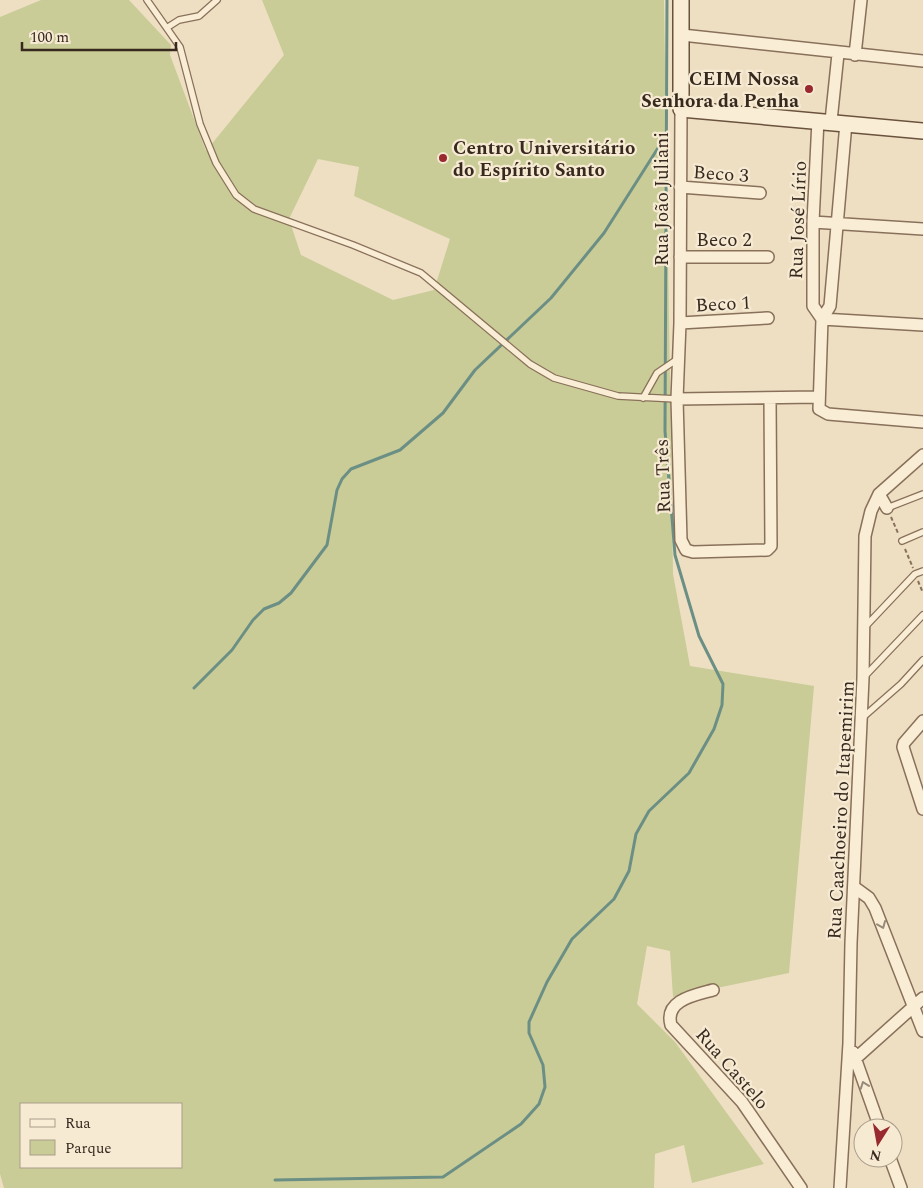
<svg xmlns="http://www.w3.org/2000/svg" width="923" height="1188" font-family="Spectral,serif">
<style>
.green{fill:#c9cc97;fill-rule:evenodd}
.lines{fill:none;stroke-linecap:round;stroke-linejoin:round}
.stream{stroke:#6c8f85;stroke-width:3}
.lane-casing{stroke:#89705a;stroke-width:8}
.street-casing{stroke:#89705a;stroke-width:14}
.secondary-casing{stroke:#6a523d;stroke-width:18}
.path{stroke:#89705a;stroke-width:2;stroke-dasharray:4 2.5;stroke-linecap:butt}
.lane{stroke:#f9edd6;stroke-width:5.5}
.street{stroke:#f9edd6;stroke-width:11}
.secondary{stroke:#f9edd6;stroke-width:15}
.oneway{stroke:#988b7a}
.poi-dot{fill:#98292f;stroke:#f6ead3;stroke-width:2}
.labels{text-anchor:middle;stroke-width:4.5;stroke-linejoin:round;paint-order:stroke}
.poi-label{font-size:19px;font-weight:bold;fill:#38291e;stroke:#f6ead3;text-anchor:end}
.street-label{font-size:19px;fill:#38291e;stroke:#f6ead3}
</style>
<rect width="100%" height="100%" fill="#eedfc3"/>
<path class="green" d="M41 0H129L171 45 170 55 206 151 284 55 262 0H664L673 574 690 666 814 686 789 973 673 997 670 951 647 946 637 1004 675 1042 764 1164 692 1183 684 1145 655 1154 654 1188H4L0 1174V17ZM318 159 359 167 354 196 450 239 434 290 393 300 301 255 289 219ZM21 1104H181V1167H21Z"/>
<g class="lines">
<path class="stream" d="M194 688 232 650 253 620 264 609 279 603 291 593 327 545 337 490 342 479 351 469 400 450 443 413 475 370 551 298 604 233 665 137
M275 1180 443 1177 521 1124 539 1104 545 1087 543 1065 529 1033V1022L547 982 572 939 614 899 629 871 636 834 649 811 689 773 714 729 722 705 723 684 699 636 675 555 665 431 667 0"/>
<defs>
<path id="lane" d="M147 0 180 47 200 124 216 163 236 195 254 209 353 245 421 273 530 364 554 378 618 396 677 399
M168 27 179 20 199 16 217 0
M643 398 657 373 679 358
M887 508 923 494
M902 541 923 532
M864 628 915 574 923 571
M865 676 923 615
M861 719 901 684 923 660"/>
<path id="street" d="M682 35 923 61
M855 55 861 0
M681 109 680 323 677 399 681 540 686 550 693 552 767 550 771 546 770 398
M818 120 813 222V306L822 319 923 325
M831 121 838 54
M846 123 830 306 822 319 819 409 828 414 923 422
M680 187 760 193
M813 222 923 229
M680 257H768
M680 323 768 318
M677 399 819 397
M879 494 887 508
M923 721 904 743 903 747 923 809
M854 887 869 898 875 908 923 1031
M713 990C695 995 664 1000 671 1025L742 1102 801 1188
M853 1052 880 1128
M855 1059 923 998
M890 1158 901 1188
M840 1188 849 1043 851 943 863 678 865 536 871 511 879 494 923 455"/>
<path id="secondary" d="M681 0V109L923 131"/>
</defs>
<use href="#lane" class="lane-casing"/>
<use href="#street" class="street-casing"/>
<use href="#secondary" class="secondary-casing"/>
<path class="path" d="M891 517 898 533
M905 549 913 568
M918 581 923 593"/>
<use href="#lane" class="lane"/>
<use href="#street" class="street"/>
<use href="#secondary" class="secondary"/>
</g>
<defs><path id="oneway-chevron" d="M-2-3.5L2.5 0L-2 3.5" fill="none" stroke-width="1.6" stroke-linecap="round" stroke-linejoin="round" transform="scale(1.25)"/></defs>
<g class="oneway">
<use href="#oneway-chevron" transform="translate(882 925) rotate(68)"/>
<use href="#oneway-chevron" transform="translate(864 1085) rotate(-110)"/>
</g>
<g class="poi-dot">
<circle cx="809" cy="89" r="5"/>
<circle cx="443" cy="158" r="5"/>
</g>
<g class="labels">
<g class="poi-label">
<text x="799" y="85">CEIM Nossa<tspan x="799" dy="22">Senhora da Penha</tspan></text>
<text x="453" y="154" text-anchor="start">Centro Universitário<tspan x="453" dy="22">do Espírito Santo</tspan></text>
</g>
<g class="street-label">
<text transform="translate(721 173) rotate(4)" y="7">Beco 3</text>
<text transform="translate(661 199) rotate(-90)" y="7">Rua João Juliani</text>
<text transform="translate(797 220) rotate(-88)" y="7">Rua José Lírio</text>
<text x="724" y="246">Beco 2</text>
<text transform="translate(723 303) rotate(-3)" y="7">Beco 1</text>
<text transform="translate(662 476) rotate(-92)" y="7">Rua Três</text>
<text transform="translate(840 810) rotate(-87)" y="7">Rua Caachoeiro do Itapemirim</text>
<text transform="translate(733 1068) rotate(49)" y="7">Rua Castelo</text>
</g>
</g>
<rect x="20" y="1103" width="162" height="65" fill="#f6ead3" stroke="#aa9d8b"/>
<rect x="30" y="1119" width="25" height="8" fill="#f9edd6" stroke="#aa9d8b"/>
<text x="65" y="1128" font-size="15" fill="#38291e">Rua</text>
<rect x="30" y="1140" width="25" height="15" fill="#c9cc97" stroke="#aa9d8b"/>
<text x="65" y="1153" font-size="15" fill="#38291e">Parque</text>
<g transform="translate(878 1143) rotate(191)"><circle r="24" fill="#f6ead3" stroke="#aa9d8b"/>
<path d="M0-4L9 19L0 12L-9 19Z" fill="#98292f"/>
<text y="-8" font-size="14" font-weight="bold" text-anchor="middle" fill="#38291e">N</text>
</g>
<path d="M22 42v8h154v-8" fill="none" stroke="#38291e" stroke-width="2.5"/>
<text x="30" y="42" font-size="15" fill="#38291e" stroke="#f6ead3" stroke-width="4" paint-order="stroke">100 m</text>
</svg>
